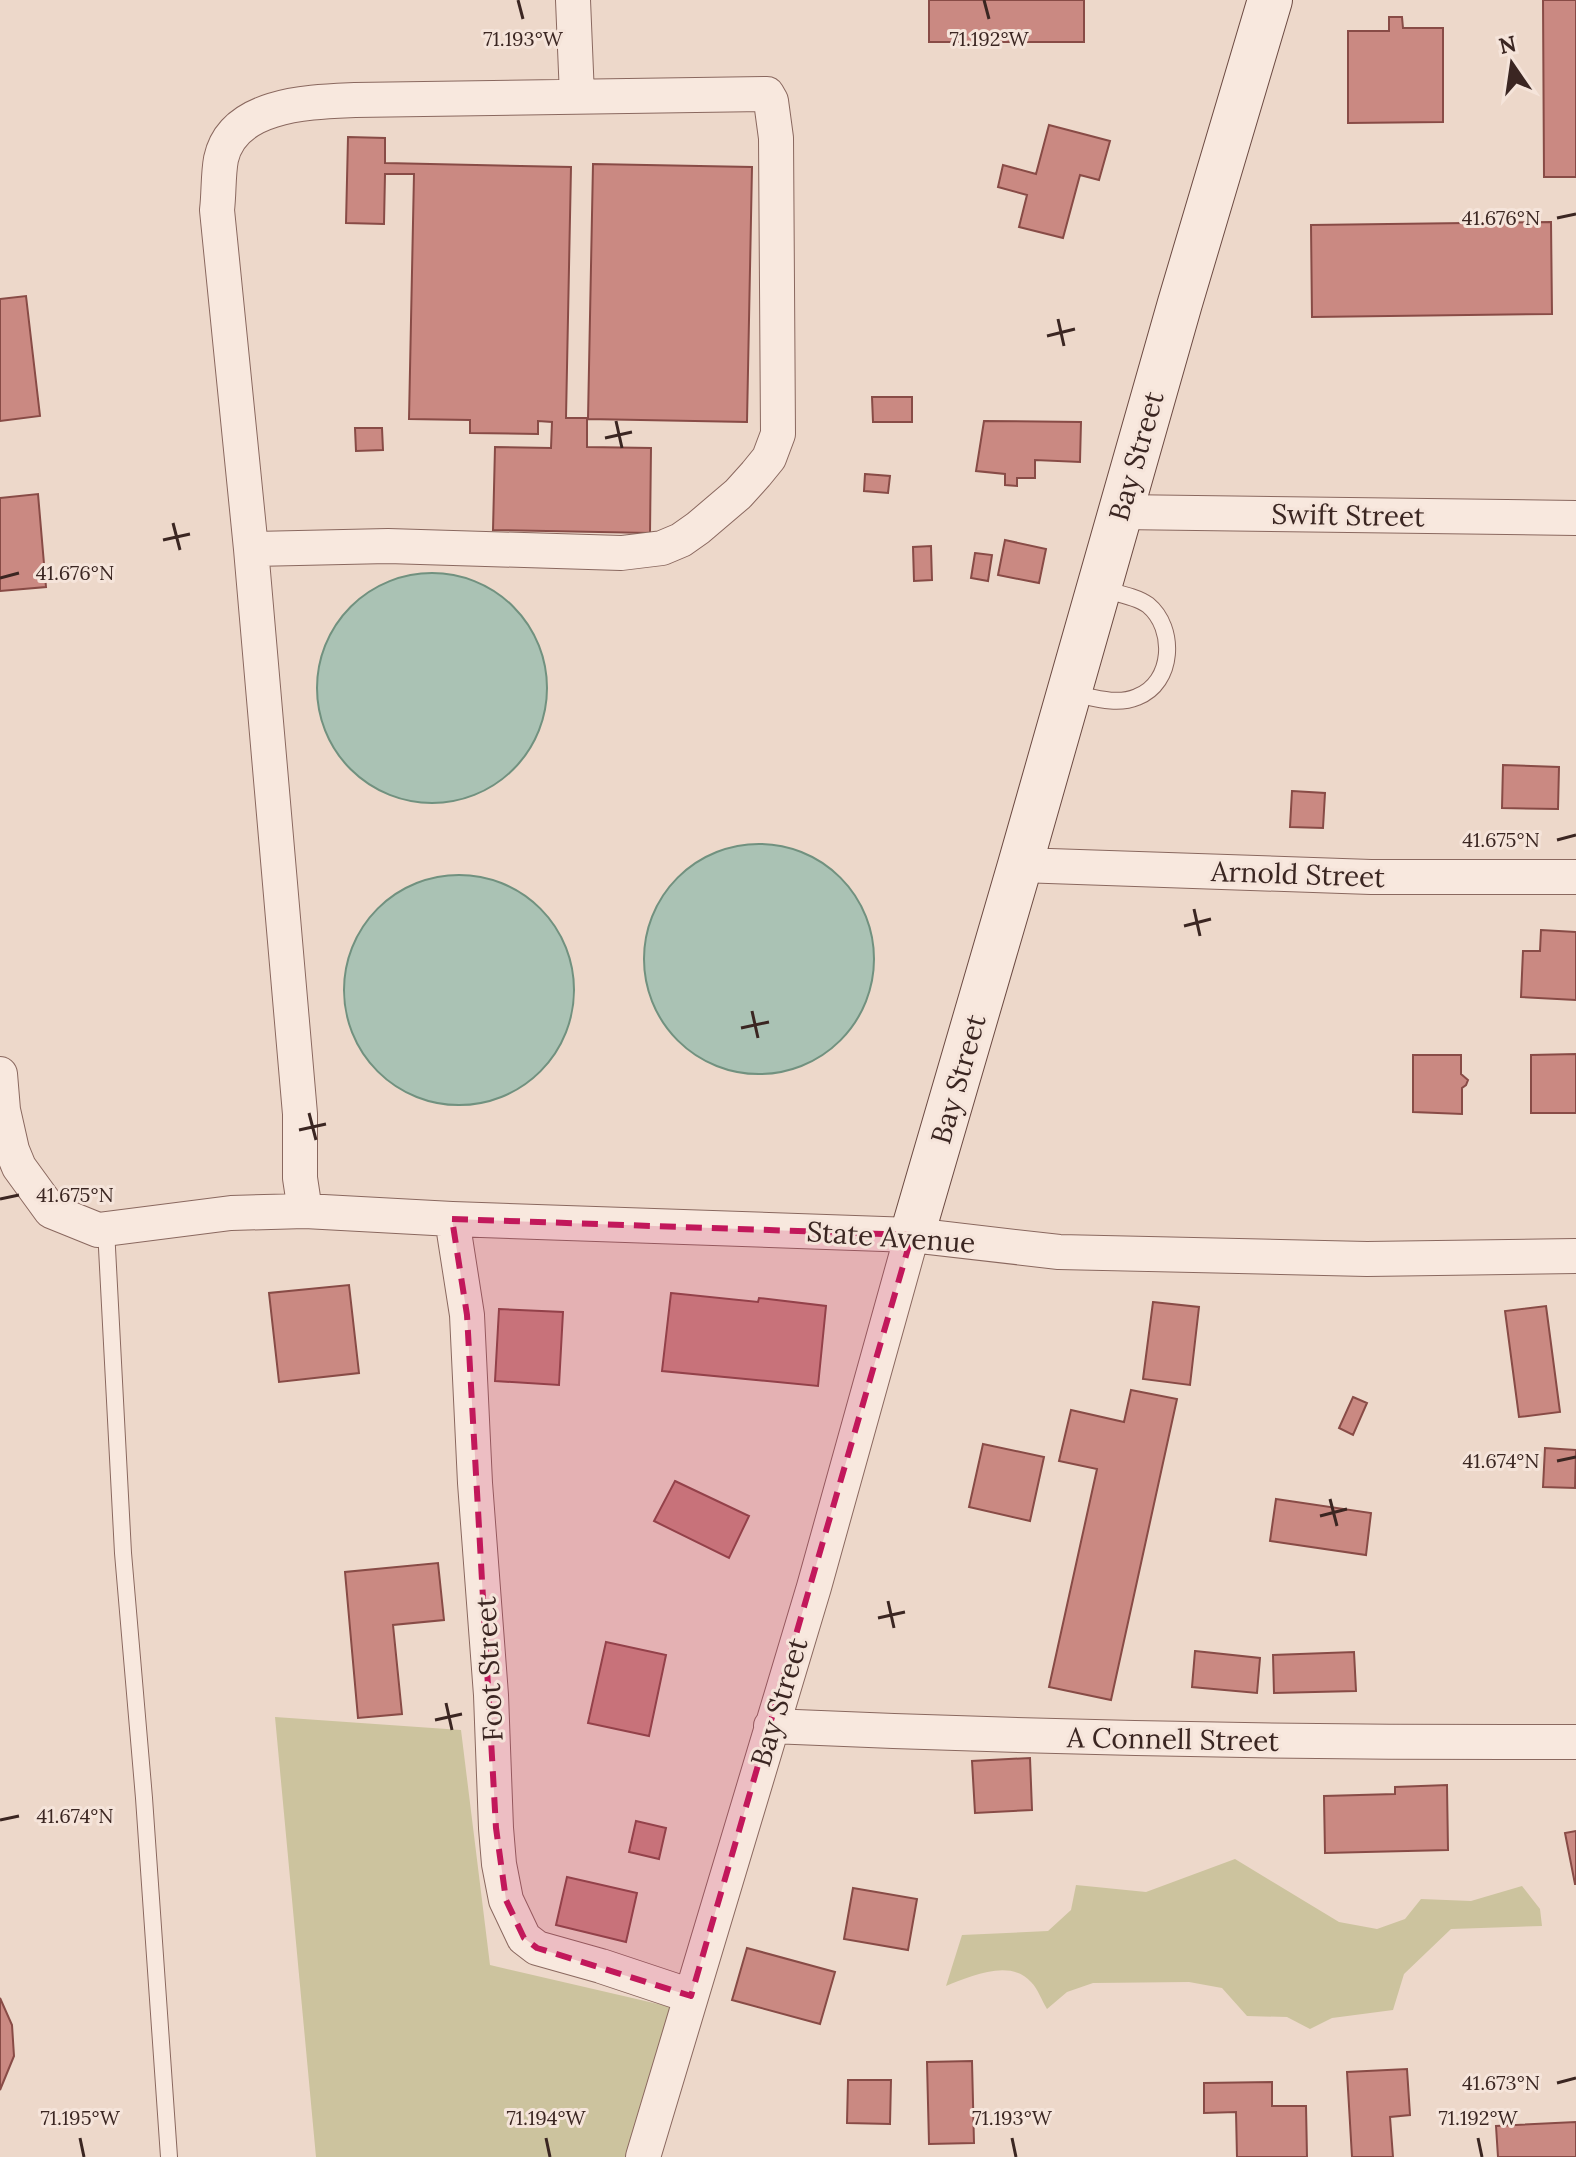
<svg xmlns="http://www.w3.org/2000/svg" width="1576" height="2157" font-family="Lora,serif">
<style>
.green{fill:#ccc39e}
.water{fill:#aac2b4;stroke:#71917f;stroke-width:2}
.building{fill:#ca8982;stroke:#884b46;stroke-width:2}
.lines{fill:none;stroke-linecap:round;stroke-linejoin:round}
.service-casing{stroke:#8a685f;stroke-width:18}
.minor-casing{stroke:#8a685f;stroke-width:36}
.secondary-casing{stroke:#6c4a42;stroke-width:46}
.service{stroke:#f8e8de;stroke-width:16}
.minor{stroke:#f8e8de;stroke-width:34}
.secondary{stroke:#f8e8de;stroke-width:44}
.marked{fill:#c2185b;fill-opacity:0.2;stroke:#c2185b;stroke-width:6;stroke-dasharray:16 10;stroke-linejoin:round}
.ticks{fill:none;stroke:#3b2622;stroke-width:3}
.labels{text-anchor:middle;stroke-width:6;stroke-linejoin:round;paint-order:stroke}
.street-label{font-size:28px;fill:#3b2622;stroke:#f5e4da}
.ticks-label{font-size:20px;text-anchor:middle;fill:#3b2622;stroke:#f5e4da;stroke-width:6;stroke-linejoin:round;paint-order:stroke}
</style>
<rect width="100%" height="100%" fill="#edd8ca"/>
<path class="green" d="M275 1717 461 1730 490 1965 684 2010 642 2157H316Z
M1235 1859 1339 1922 1377 1929 1405 1919 1421 1899 1471 1901 1522 1886 1540 1909 1542 1926 1451 1929 1404 1974 1393 2010 1332 2018 1310 2029 1287 2017 1247 2016 1222 1988 1189 1982 1093 1983 1067 1992 1047 2009C1042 2001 1038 1989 1031 1982 1010 1958 969 1977 946 1986L962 1935 1048 1931 1071 1910 1076 1885 1146 1892Z"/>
<path class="water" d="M317 688a115 115 0 1 1 230 0a115 115 0 1 1-230 0Z
M644 959a115 115 0 1 1 230 0a115 115 0 1 1-230 0Z
M344 990a115 115 0 1 1 230 0a115 115 0 1 1-230 0Z"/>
<path class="building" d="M929 0H1084V42H929Z
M1543 0H1576V177H1544Z
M1389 17H1402L1403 28H1443V122L1348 123V31H1389Z
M1049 125 1110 141 1099 180 1080 175 1063 238 1019 227 1027 195 998 187 1003 165 1036 174Z
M348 137 385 138V163L571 167 566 418H587V447L651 448 650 533 493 530 495 447 551 448 552 422 538 421V434L470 433V420L409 419 414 174H385L384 224 346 223Z
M593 164 752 167 747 422 588 419Z
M1551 222 1552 314 1312 317 1311 225Z
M26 296 40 416 0 421V299Z
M872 397H912V422H873Z
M984 421 1081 422 1080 462 1035 460V478H1017V486L1005 485V474L976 471Z
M355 428H382L383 450 356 451Z
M865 474 890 476 888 493 864 491Z
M38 494 46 587 0 591V498Z
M1005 540 1046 549 1039 583 998 575Z
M931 546 932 580 914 581 913 547Z
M975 553 992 555 988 581 971 578Z
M1503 765 1559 767 1558 809 1502 808Z
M1292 791 1325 793 1323 828 1290 827Z
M1541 930 1576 932V1000L1521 997 1523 951H1540Z
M1576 1054V1113H1531V1055Z
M1413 1055H1461V1074L1468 1080 1466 1085 1462 1088V1114L1413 1112Z
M349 1285 359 1373 279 1382 269 1293Z
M671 1293 758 1302 759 1298 826 1306 818 1386 662 1371Z
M1153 1302 1199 1307 1190 1385 1143 1379Z
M1546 1306 1560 1412 1519 1417 1505 1311Z
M499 1309 563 1312 559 1385 495 1381Z
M1131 1390 1177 1399 1111 1700 1049 1687 1097 1469 1059 1461 1071 1410 1124 1422Z
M1353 1397 1367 1403 1353 1435 1339 1428Z
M983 1444 1044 1457 1030 1521 969 1507Z
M1545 1448 1576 1450 1575 1488 1543 1487Z
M675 1481 749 1516 729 1558 654 1521Z
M1276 1499 1371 1513 1366 1555 1270 1541Z
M438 1563 444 1620 393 1625 402 1714 358 1718 345 1572Z
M606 1642 666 1655 649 1736 588 1723Z
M1195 1651 1260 1658 1257 1693 1192 1687Z
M1354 1652 1356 1691 1274 1693 1273 1655Z
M1030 1758 1032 1810 975 1813 972 1761Z
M1447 1785 1448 1850 1325 1853 1324 1796 1395 1794V1787Z
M636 1821 666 1828 659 1859 629 1852Z
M1576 1831V1884H1575L1565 1833Z
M567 1877 637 1893 626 1942 556 1925Z
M853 1888 917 1899 908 1950 844 1939Z
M747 1948 835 1972 820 2024 732 2000Z
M0 1998 12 2025 14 2056 0 2090Z
M972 2061 974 2143 929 2144 927 2062Z
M1407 2069 1410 2115 1390 2117 1393 2157H1352L1347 2072Z
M848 2080H891L890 2124 847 2123Z
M1272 2082V2106H1306L1307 2157H1237L1236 2112 1204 2113V2083Z
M1576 2122V2157H1498L1496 2126Z"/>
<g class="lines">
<defs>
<path id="service" d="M1071 693C1092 697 1116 706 1137 697 1174 683 1176 628 1148 605 1136 596 1115 593 1101 589
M106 1229 123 1553 144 1798 169 2157"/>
<path id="minor" d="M573 0 577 96
M1120 512 1576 518
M251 549 217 210C219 194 218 175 221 159 233 103 311 102 355 100L767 94 771 101 776 138 778 434 769 458 756 474 738 494 698 528 681 540 662 548 621 553 388 546 251 549 300 1114V1178L305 1211
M1020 865 1371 877H1576
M0 1074 3 1110 12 1150 19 1167 51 1211 98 1230 231 1213 305 1211 452 1219 912 1235 1059 1252 1367 1259 1576 1256
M452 1219 467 1315 475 1483 491 1695 496 1828 499 1864 506 1900 524 1938 537 1948 601 1966 691 1996
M771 1726C1039 1738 1308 1743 1576 1742
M643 2157 814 1587 912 1235"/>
<path id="secondary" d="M912 1235 1020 865 1180 303 1270 0"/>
</defs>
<use href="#service" class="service-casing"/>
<use href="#minor" class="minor-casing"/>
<use href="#secondary" class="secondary-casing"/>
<use href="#service" class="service"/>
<use href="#minor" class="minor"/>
<use href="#secondary" class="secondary"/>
</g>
<path class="marked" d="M452 1219 912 1235 691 1996 537 1948 524 1938 506 1900 496 1828 467 1315Z"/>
<path class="ticks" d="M518 0 523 19M984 0 989 19M1557 218 1576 214M1058 319 1064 346M1047 336 1075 329M616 421 622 448M605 438 632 432M173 523 180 550M163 540 190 534M0 578 19 573M1557 840 1576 835M1194 909 1200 936M1184 926 1211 919M752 1011 758 1038M741 1028 769 1022M309 1113 316 1140M299 1130 326 1124M0 1199 19 1195M1557 1461 1576 1457M1330 1499 1337 1526M1320 1516 1347 1509M888 1601 894 1628M878 1618 905 1612M446 1703 452 1730M435 1720 462 1714M0 1820 19 1816M1557 2083 1576 2078M80 2138 84 2157M546 2138 550 2157M1012 2138 1016 2157M1478 2138 1482 2157"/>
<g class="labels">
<g class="street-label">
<text transform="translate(1136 456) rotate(-74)" y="10">Bay Street</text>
<text transform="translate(1348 515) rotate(1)" y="10">Swift Street</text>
<text transform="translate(1298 874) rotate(2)" y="10">Arnold Street</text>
<text transform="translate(958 1079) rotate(-74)" y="10">Bay Street</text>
<text transform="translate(891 1237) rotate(4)" y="10">State Avenue</text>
<text transform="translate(489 1669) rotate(-93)" y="10">Foot Street</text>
<text transform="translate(779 1702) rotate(-73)" y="10">Bay Street</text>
<text transform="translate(1173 1739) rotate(1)" y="10">A Connell Street</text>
</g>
</g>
<g class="ticks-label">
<text x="523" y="46">71.193°W</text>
<text x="989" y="46">71.192°W</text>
<text x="1501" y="225">41.676°N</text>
<text x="75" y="580">41.676°N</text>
<text x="1501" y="847">41.675°N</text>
<text x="75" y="1202">41.675°N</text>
<text x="1501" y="1468">41.674°N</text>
<text x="75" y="1823">41.674°N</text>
<text x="1501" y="2090">41.673°N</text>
<text x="80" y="2125">71.195°W</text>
<text x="546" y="2125">71.194°W</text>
<text x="1012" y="2125">71.193°W</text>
<text x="1478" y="2125">71.192°W</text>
</g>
<g transform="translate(1512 64) rotate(347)" stroke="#f5e4da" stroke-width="6" paint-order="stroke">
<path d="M0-6L14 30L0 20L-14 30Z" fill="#3b2622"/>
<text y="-12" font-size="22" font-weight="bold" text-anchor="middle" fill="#3b2622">N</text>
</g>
</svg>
